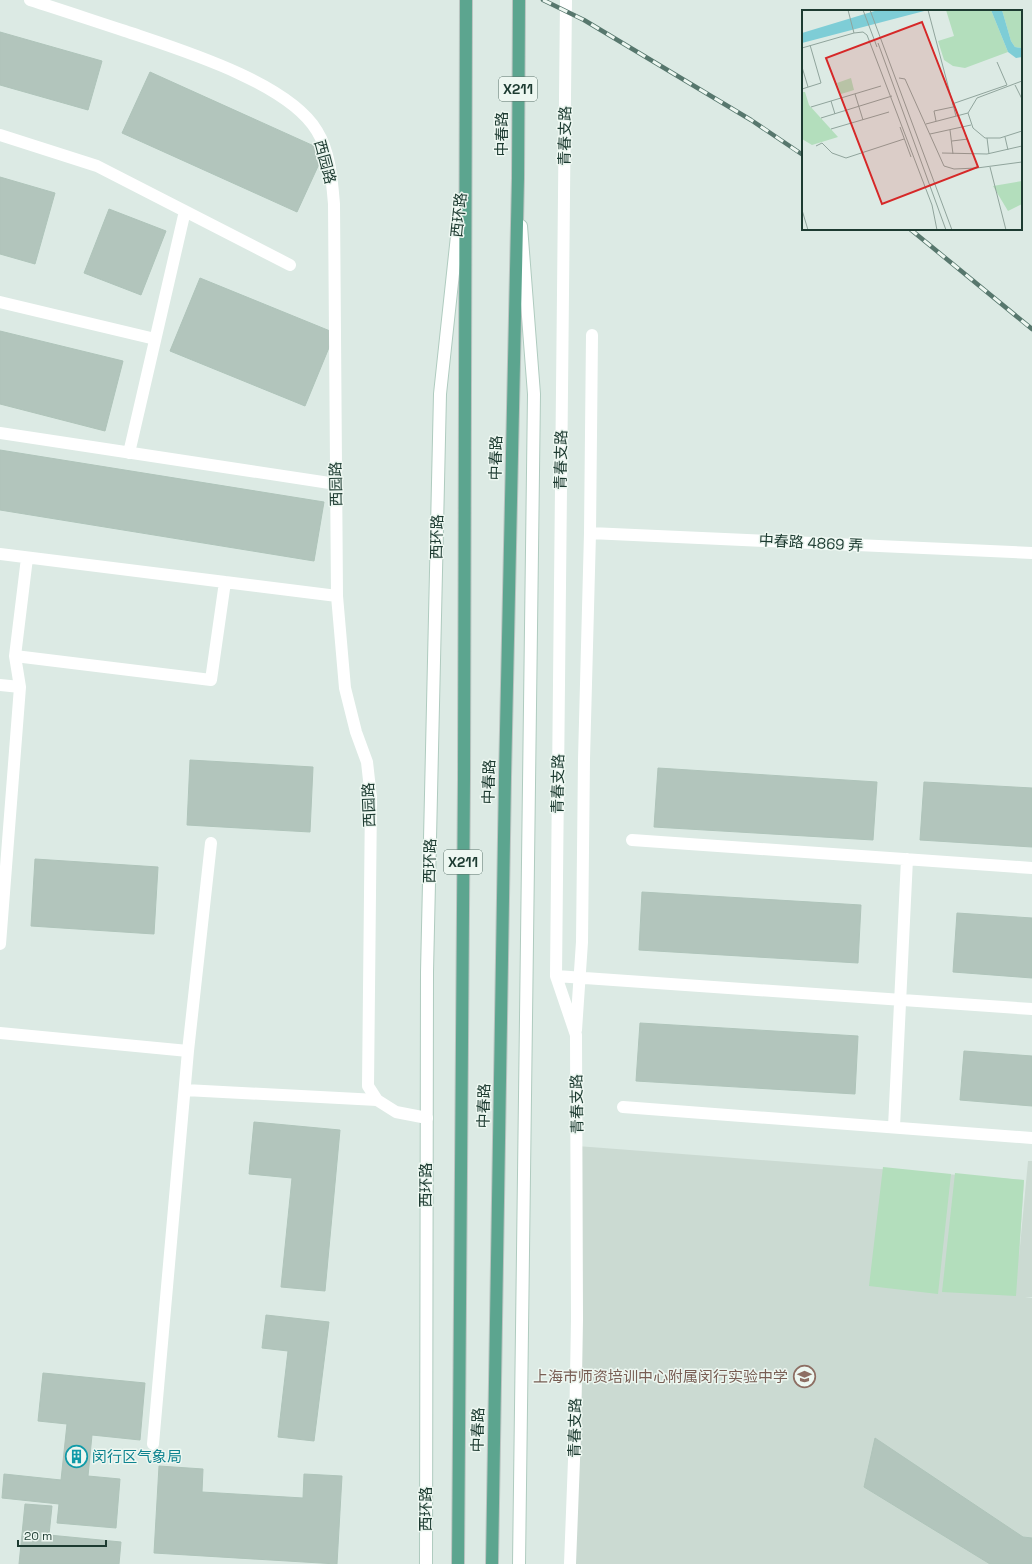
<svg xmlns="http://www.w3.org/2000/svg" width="1032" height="1564" font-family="'Space Grotesk','Noto Sans SC',sans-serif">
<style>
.built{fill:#cbdad2}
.green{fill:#b3debc}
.building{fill:#b2c5bc;stroke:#afc4ba}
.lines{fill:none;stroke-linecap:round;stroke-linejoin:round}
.secondary-casing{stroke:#afcbbf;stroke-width:14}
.primary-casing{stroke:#bbc4c1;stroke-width:14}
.lane{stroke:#fff;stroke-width:12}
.street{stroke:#fff;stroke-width:12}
.secondary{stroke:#fff;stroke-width:12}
.primary{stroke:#5ca58f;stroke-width:12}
.rail-casing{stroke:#57776d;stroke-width:4.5}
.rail{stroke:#edf7f1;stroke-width:3;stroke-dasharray:9;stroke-linecap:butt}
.labels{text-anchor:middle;stroke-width:3;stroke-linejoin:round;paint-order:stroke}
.shield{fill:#edf7f1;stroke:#5b736b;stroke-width:1}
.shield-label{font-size:14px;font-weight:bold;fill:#1d3b31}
.street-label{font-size:15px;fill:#1d3b31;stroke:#edf7f1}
.education-label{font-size:15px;fill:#785e54;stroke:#edf7f1;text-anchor:end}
.culture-label{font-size:15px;fill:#0d838f;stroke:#edf7f1;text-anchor:start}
.inset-road{fill:none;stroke:#90a49c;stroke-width:1}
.view{fill:#d62828;fill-opacity:0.15;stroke:#d62828;stroke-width:2}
.inset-edge{fill:none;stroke:#1d3b31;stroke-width:2}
</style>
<rect width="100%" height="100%" fill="#dceae4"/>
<path class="built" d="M577 1146 1024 1180 1019 1257 1028 1161H1032V1297H1025L1032 1298V1564H570Z"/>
<path class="green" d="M883 1167 951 1174 938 1294 869 1286Z
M955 1173 1024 1180 1016 1296 942 1292Z"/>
<path class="building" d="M0 32 102 61 88 110 0 85Z
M150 72 325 151 297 212 122 133Z
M0 177 55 193 35 264 0 254Z
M109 209 166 231 141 295 84 273Z
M200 278 335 333 305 406 170 351Z
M0 331 123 361 105 431 0 404Z
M0 450 324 502 314 561 0 510Z
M190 760 313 767 310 832 187 825Z
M658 768 877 782 873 840 654 827Z
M924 782 1032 788V847L920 840Z
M35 859 158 867 154 934 31 926Z
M642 892 861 905 858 963 639 950Z
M957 913 1032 918V978L953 972Z
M640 1023 858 1036 855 1094 636 1081Z
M964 1051 1032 1056V1106L960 1100Z
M254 1122 340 1130 325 1291 281 1287 292 1178 249 1174Z
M266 1315 329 1322 314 1441 278 1437 288 1351 262 1348Z
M43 1373 145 1383 140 1440 92 1435 88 1476 120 1479 116 1528 57 1523 59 1504 2 1498 4 1474 61 1480 67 1424 38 1421Z
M875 1438 1023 1537 1032 1538V1564H990L864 1487Z
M159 1466 203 1469 202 1492 303 1498 304 1474 342 1476 337 1564 154 1553Z
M25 1504 52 1506 49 1535 121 1542 119 1564H19Z"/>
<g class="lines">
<defs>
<path id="secondary" d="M426 1564 427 972 440 394 461 199
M519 1564 534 394 521 226"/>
<path id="primary" d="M458 1564 464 779 466 0
M492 1564 505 777 518 178 519 0"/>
</defs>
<use href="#secondary" class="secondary-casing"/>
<use href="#primary" class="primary-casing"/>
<path class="lane" d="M0 1033 188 1051
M185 1090 377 1100
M153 1444 188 1051 211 843"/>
<path class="street" d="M30 0C62 10 94 21 125 31 178 49 288 82 317 131 330 152 332 180 334 204L337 596 345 688 356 732 367 762 371 798 368 1086 377 1100 396 1112 427 1118
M566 0 556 976 576 1035 577 1320 575 1434 570 1564
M0 135 97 166 290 265
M0 302 155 339
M0 433 336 484
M129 453 185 211
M590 533 1032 553
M0 554 337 596
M15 656 211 680 225 582
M0 685 20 687
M632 840 1032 868
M0 944 20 687 15 656 27 558
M556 976 1032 1009
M576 1030 582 942 584 759 590 533 592 335
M623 1107 1032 1138
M894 1127 907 859"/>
<use href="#secondary" class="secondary"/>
<use href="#primary" class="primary"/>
<defs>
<path id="rail" d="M543 0 584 20 751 120 803 155
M910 229 1032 329"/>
</defs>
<use href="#rail" class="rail-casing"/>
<use href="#rail" class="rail"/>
</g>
<defs>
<symbol id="school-ring" viewBox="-11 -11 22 22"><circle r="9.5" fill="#edf7f1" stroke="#8d6e63" stroke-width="1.5"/><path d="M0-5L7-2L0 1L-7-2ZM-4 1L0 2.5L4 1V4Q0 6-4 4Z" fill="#8d6e63"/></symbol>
<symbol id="building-ring" viewBox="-11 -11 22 22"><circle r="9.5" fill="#edf7f1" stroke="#0f9aa8" stroke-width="1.5"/><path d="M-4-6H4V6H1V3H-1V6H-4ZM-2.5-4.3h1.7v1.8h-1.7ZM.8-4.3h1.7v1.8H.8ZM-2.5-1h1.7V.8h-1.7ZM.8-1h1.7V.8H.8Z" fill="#0f9aa8"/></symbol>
</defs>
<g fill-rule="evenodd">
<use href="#school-ring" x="792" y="1364" width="25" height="25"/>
<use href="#building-ring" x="64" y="1444" width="25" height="25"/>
</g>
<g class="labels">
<g class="shield">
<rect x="499" y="77" width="38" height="24" rx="3"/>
<rect x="444" y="850" width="38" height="24" rx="3"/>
</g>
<g class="shield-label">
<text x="518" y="94">X211</text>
<text x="463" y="867">X211</text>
</g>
<g class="street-label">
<text transform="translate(502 134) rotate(-90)" y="5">中春路</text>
<text transform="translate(565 136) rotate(-89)" y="5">青春支路</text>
<text transform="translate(325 162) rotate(75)" y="5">西园路</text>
<text transform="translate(459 215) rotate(-84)" y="5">西环路</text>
<text transform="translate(496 458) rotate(-89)" y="5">中春路</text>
<text transform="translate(561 460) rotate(-89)" y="5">青春支路</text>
<text transform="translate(336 484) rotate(-91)" y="5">西园路</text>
<text transform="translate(437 537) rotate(-89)" y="5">西环路</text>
<text transform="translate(811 543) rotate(3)" y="5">中春路 4869 弄</text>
<text transform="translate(489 782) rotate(-89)" y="5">中春路</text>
<text transform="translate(558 784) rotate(-89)" y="5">青春支路</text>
<text transform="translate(369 805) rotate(-92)" y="5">西园路</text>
<text transform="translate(430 861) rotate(-89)" y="5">西环路</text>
<text transform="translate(577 1104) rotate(-91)" y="5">青春支路</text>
<text transform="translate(484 1106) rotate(-89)" y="5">中春路</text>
<text transform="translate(426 1185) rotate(-90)" y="5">西环路</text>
<text transform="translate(575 1428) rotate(-89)" y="5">青春支路</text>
<text transform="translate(478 1430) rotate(-89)" y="5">中春路</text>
<text transform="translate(426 1509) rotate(-90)" y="5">西环路</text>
</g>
<g class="education-label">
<text x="788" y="1382">上海市师资培训中心附属闵行实验中学</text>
</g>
<g class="culture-label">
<text x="92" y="1462">闵行区气象局</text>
</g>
</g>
<g transform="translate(802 10)">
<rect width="220" height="220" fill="#dceae4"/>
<path d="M144 0H189L206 42 163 58 151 56 142 50 136 31 152 26ZM200 0H220V38L213 37 209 31ZM49 68 52 80 39 84 35 73ZM0 82H3L7 95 36 127 10 135 0 129ZM220 171V194L206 201 191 176Z" fill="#b3debc"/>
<path d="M76 0H126L0 33V23ZM189 0H200L209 31 213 37 220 38V47L214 48 206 42Z" fill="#7ecdd6"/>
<path class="inset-road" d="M46 0 52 23 61 22 65 25 130 195 135 220M61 0 75 37M68 0 150 220M126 0 154 106M76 33 144 220M0 38 52 23M0 57 6 77M97 68 103 69 142 156 152 159 175 158 220 152M220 71 175 88 166 103 171 118 183 128H198L220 121M213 75 220 89M0 79 19 73 8 35M53 84 61 110M29 91 33 104M150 94 205 75 195 52M9 97 79 76M19 108 90 86M134 111 132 101 151 97M124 114 166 103M98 117 109 147M29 119 87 102M148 120 151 144M128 124 169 115M203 127 206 140M185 128 187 144M150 131 166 129M14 136 20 133 30 143 44 148 102 129M140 143 185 144 220 136M188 157 204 220M0 200 6 220"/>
<path class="view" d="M120 12 176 157 80 194 24 48Z"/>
<rect width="220" height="220" class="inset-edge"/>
</g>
<path d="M18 1540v6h88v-6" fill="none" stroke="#1d3b31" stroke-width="2"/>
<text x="24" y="1540" font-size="12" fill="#1d3b31" stroke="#edf7f1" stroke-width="3" paint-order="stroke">20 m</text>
</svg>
